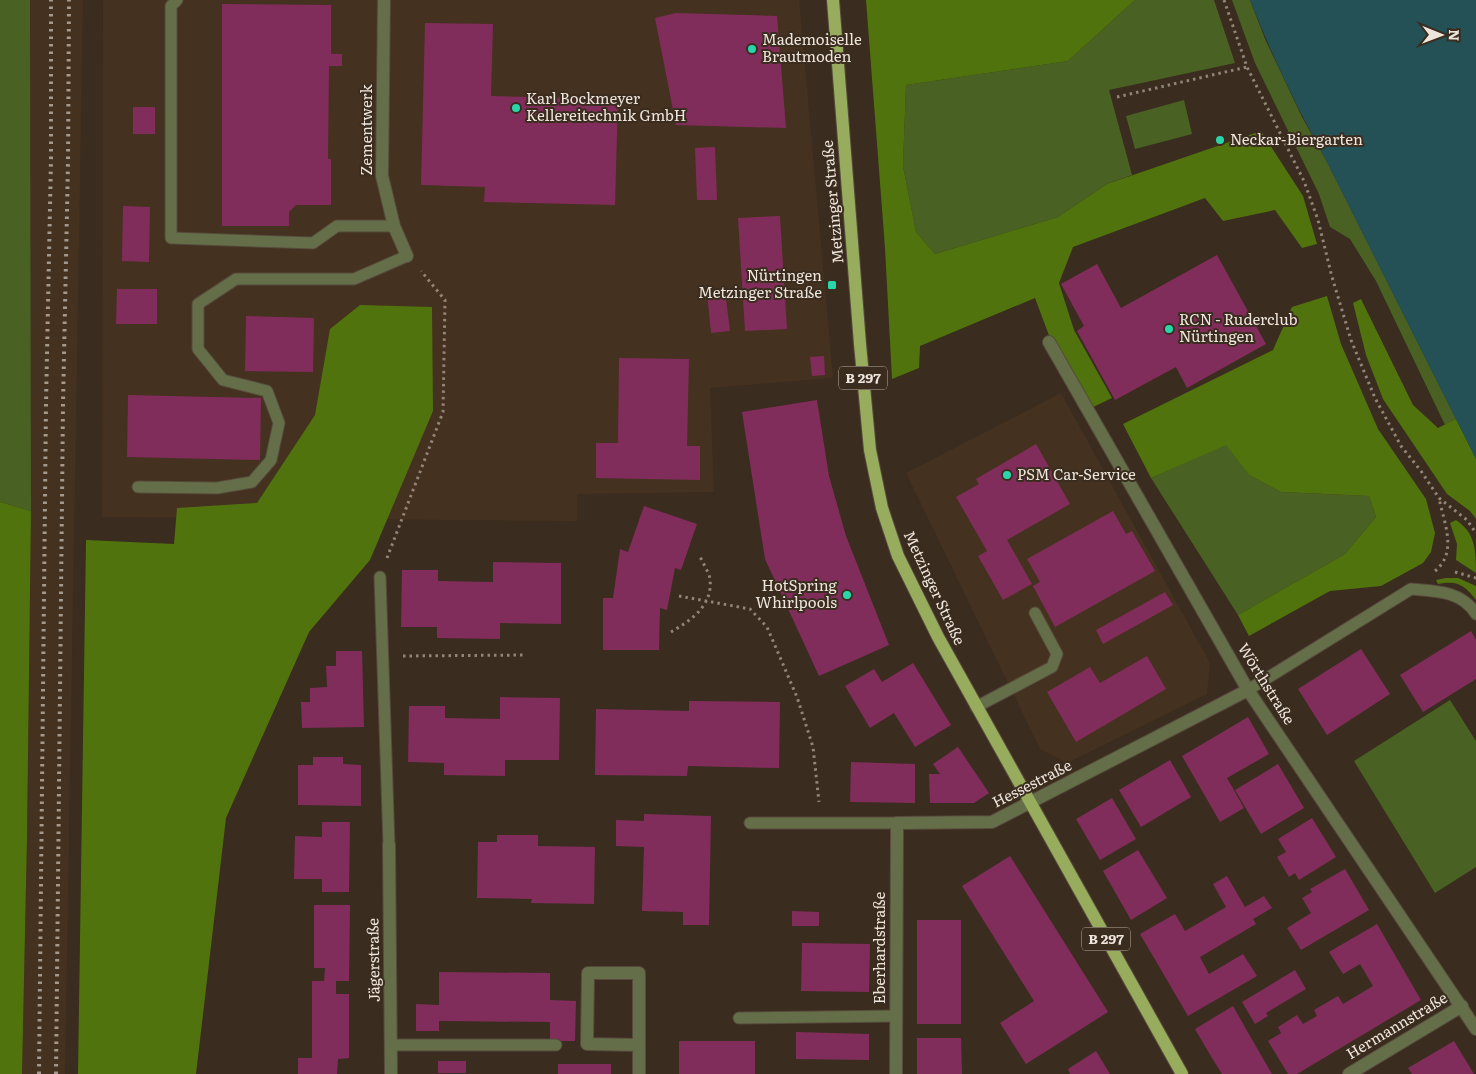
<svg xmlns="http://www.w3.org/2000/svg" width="1476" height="1074" font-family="Literata,serif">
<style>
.built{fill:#45311f}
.green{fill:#496223}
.forest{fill:#51730d}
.water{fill:#235156}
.building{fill:#812d5b}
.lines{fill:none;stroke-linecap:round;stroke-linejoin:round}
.service-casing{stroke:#574a3c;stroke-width:13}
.minor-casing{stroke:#574a3c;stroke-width:14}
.primary-casing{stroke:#574a3c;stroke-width:14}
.path{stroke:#918579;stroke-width:3;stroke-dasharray:2.5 4;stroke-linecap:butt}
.service{stroke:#646f49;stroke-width:11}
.minor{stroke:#646f49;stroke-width:12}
.primary{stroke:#97ad5d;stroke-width:12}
.rail{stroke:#a4998e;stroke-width:4;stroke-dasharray:2.5 5;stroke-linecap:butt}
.poi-dot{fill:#2bd5ac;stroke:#3a2c1e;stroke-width:2}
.labels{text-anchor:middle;stroke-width:4;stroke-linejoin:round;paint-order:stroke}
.shield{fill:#3a2c1e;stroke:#b8aea3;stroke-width:1}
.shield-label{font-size:14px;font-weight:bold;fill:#eee5dc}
.poi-label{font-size:15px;fill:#eee5dc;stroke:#3a2c1e;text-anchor:start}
.street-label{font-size:15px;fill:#eee5dc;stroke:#3a2c1e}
</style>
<rect width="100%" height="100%" fill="#3a2c1e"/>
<path class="built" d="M30 0H83L65 1074H22L27 838 31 511Z
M103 0H799L833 378 710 388 714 492 577 494V521L102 517Z
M1061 393 1210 663 1207 694 1067 763 1040 749 906 473Z"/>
<path class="green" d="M0 0H30L31 511 0 502Z
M1135 0H1214L1235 63 1109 90 1132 175 1107 184 1058 217 935 254 916 232 903 166 906 85 1068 61Z
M1232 0H1250L1265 39 1302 117 1327 162 1456 419 1445 425 1376 281 1350 239 1330 227 1319 194 1255 63Z
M1184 100 1192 134 1135 149 1126 116Z
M1226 444 1249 475 1281 492 1369 496 1376 517 1345 554 1238 615 1151 478Z
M1450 700 1476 741V867L1435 893 1354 761Z"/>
<path class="forest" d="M866 0H1135L1068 61 906 85 903 166 916 232 935 254 1058 217 1107 184 1261 131 1303 196 1317 244 1302 248 1275 210 1223 221 1205 198 1073 247 1059 283 1074 330 1112 398 1091 408 1050 338 1035 298 920 346 919 368 892 379 885 248Z
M1327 296 1341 344 1378 429 1426 499 1435 533 1431 552 1423 563 1381 586 1330 591 1249 636 1238 615 1345 554 1376 517 1369 496 1281 492 1249 475 1226 445 1151 478 1123 424 1273 350 1292 307Z
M1361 299 1413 405 1438 428 1456 419 1476 459V519L1470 511 1447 494 1383 399 1366 355 1353 303Z
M360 305 432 307 433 411 370 560 309 632 226 818 196 1074H78L86 540 174 544 177 508 257 503 315 415 330 329Z
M0 502 31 511 27 838 22 1074H0Z
M1456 520C1476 533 1476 552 1476 573L1456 560 1457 544 1450 523Z
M1446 578H1458L1476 586V600C1465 585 1457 580 1438 584L1436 580Z"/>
<path class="water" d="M1250 0H1476V459L1327 162C1298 110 1272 56 1250 0Z"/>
<path class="building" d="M222 4 331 5V54H342V66H329L328 159H331V205H296L289 212V226H222Z
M676 13 777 16 786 128 676 125 655 18Z
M425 23 493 24 491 96 618 99 615 205 484 202 485 187 421 185Z
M133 107H155V134H133Z
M715 147 717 200H697L695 148Z
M123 206 150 207 149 262 122 261Z
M780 216 787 329 745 331 738 218Z
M1217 255 1266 344 1187 388 1176 367 1115 400 1077 331 1084 326 1061 284 1097 264 1121 308Z
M117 289H157V324H116Z
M725 291 730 331 711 333 707 293Z
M246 316 314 318 313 372 245 371Z
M824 356 825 375 812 376 810 357Z
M619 358 689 359 687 446H700V480L596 478V443H618Z
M128 395 261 398 260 460 127 457Z
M817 400 829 476 846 536 889 645 819 676 765 559 742 412Z
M1036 444 1070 504 1007 540 1032 584 1003 600 978 556 987 551 956 497 979 484 976 479Z
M644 506 697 524 681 570 675 568 667 610 660 608 659 650H603V598H613L620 549 628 552Z
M1113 511 1126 534 1132 531 1155 571 1055 627 1033 586 1040 582 1027 559Z
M493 562 561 563V624L500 623V639L437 638V627H401L402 570H438V581L493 582Z
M1165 592 1173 605 1103 644 1096 630Z
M1471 631 1476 640V679L1423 712 1400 675Z
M1361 649 1390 694 1327 735 1298 689Z
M336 651H362L364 727 302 728 301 702H310V688L327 687 326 666H336Z
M1147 656 1166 689 1076 742 1047 692 1090 667 1100 683Z
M913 663 951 725 915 747 894 713 870 728 845 686 874 669 882 682Z
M500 697 560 698 559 760H505V776L444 775V763L408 762 409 706H445V718L500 719Z
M689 701 780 702 779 768 688 766 687 776 595 775 596 709 689 711Z
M1248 717 1269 754 1227 778 1244 808 1220 822 1182 756Z
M958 747 989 793 974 803H930L929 774H940L933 764Z
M313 757H343V764L361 765V806L298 805V765H313Z
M1170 760 1191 797 1141 827 1119 790Z
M851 762 915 764V803L850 802Z
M1278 764 1304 808 1261 834 1235 790Z
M1112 798 1136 839 1100 860 1076 819Z
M644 814 711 816 709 925H683V912L642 911 644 847 616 846V820L644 821Z
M1312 818 1336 857 1299 880 1295 873 1289 877 1277 857 1286 852 1278 839Z
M322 822H350L349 892H322V879H294L295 836 322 837Z
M497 835H538V846L595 847 594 904 531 903 532 899 477 898 478 842H497Z
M1138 850 1167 898 1131 920 1103 871Z
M1010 856 1108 1012 1026 1064 1000 1023 1034 1001 962 886Z
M1345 869 1369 910 1301 950 1287 928 1311 913 1302 898 1312 892 1310 889Z
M1227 876 1245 907 1264 896 1272 908 1253 919 1256 924 1200 957 1209 974 1243 954 1257 976 1188 1016 1140 934 1175 914 1185 931 1226 907 1213 884Z
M314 905H350L349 981H336V994H349V1058L338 1059 337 1074H298V1058H312V981H324L325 968H314Z
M792 911 819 912V926H792Z
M917 920H961V1024H917Z
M1377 924 1421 1000 1297 1074H1288L1268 1041 1281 1033 1278 1027 1297 1015 1303 1024 1317 1016 1314 1010 1338 996 1343 1004 1373 986 1360 964 1343 974 1329 952Z
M802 943 870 944 869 992 801 991Z
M1295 970 1306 989 1266 1013 1268 1016 1255 1024 1242 1002Z
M439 972 550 973V1000L576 1001 575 1041H550V1022L439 1021V1031H416V1004L439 1005Z
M1233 1006 1250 1036 1272 1074H1222L1212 1058 1195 1029Z
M796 1032 869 1034V1060L796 1059Z
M917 1038H961L962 1074H917Z
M679 1041H755V1074H679Z
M1454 1041 1474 1074H1412L1408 1068Z
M1096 1051 1110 1074H1070L1068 1069Z
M438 1061H466V1073H438Z
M558 1064H611V1074H558Z"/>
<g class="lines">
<defs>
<path id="service" d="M177 0 171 6V238L313 243 337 226H394
M138 487 217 488 252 482 271 460 279 423 267 391 223 380 198 349V304L236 279H354L407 256
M380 577 389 845
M1248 690 1411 589C1436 591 1462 591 1476 614
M976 707 1052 667 1057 654 1035 613
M750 823H897
M739 1018 896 1016
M392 1045H556"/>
<path id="minor" d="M384 0 382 176 394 226 407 256
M1049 342 1248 690 1476 1029
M389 845 391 1074
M639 1045 587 1044 588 973H639V1074
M896 1074 897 823 992 822 1248 690
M1349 1074 1462 1006"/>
<path id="primary" d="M833 0 860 344 870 450 882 508 898 556 938 637 1182 1074"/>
</defs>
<use href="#service" class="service-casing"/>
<use href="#minor" class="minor-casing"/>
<use href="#primary" class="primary-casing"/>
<path class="path" d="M1224 0 1247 67 1304 181 1318 220 1332 277 1351 340 1375 398 1401 446 1421 471 1439 498 1467 520 1476 533
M1117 97 1247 67
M387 558 443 412 445 300 421 271
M1435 571C1458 552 1444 523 1439 498
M1455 572 1476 578
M679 596 750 609 767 627 797 697 813 747 819 802
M671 632C691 620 713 606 710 579 709 572 702 562 699 554
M403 656 526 655"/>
<use href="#service" class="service"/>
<use href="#minor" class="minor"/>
<use href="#primary" class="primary"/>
<path class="rail" d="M39 1074 46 404 51 159V0
M56 1074 63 404 68 163 69 0"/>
</g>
<g class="poi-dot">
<circle cx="752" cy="49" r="5"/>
<circle cx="516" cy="108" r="5"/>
<circle cx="1220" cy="140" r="5"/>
<rect x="827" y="280" width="10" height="10" rx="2.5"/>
<circle cx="1169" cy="329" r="5"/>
<circle cx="1007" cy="475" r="5"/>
<circle cx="847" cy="595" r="5"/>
</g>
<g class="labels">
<g class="shield">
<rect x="839" y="366.5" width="48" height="23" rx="4"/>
<rect x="1082" y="927.5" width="48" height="23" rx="4"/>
</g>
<g class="shield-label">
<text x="863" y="383">B 297</text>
<text x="1106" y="944">B 297</text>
</g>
<g class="poi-label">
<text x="762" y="45">Mademoiselle<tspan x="762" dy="17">Brautmoden</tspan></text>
<text x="526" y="104">Karl Bockmeyer<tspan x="526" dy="17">Kellereitechnik GmbH</tspan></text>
<text x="1230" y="145">Neckar-Biergarten</text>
<text x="822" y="281" text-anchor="end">Nürtingen<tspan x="822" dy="17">Metzinger Straße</tspan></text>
<text x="1179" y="325">RCN - Ruderclub<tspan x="1179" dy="17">Nürtingen</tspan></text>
<text x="1017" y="480">PSM Car-Service</text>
<text x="837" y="591" text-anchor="end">HotSpring<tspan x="837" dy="17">Whirlpools</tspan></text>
</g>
<g class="street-label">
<text transform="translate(367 130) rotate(-90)" y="5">Zementwerk</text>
<text transform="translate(833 202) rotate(-95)" y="5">Metzinger Straße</text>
<text transform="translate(934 588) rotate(65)" y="5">Metzinger Straße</text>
<text transform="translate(1266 684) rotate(58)" y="5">Wörthstraße</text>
<text transform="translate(1032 784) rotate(-27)" y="5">Hessestraße</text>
<text transform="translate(880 948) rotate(-90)" y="5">Eberhardstraße</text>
<text transform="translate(374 960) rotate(-91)" y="5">Jägerstraße</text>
<text transform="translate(1397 1026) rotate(-31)" y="5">Hermannstraße</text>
</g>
</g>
<g transform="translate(1441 35) rotate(91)" stroke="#3a2c1e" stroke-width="4" paint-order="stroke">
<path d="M0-4L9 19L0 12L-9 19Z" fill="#eee5dc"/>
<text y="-8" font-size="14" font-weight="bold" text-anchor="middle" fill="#eee5dc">N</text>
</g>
</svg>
